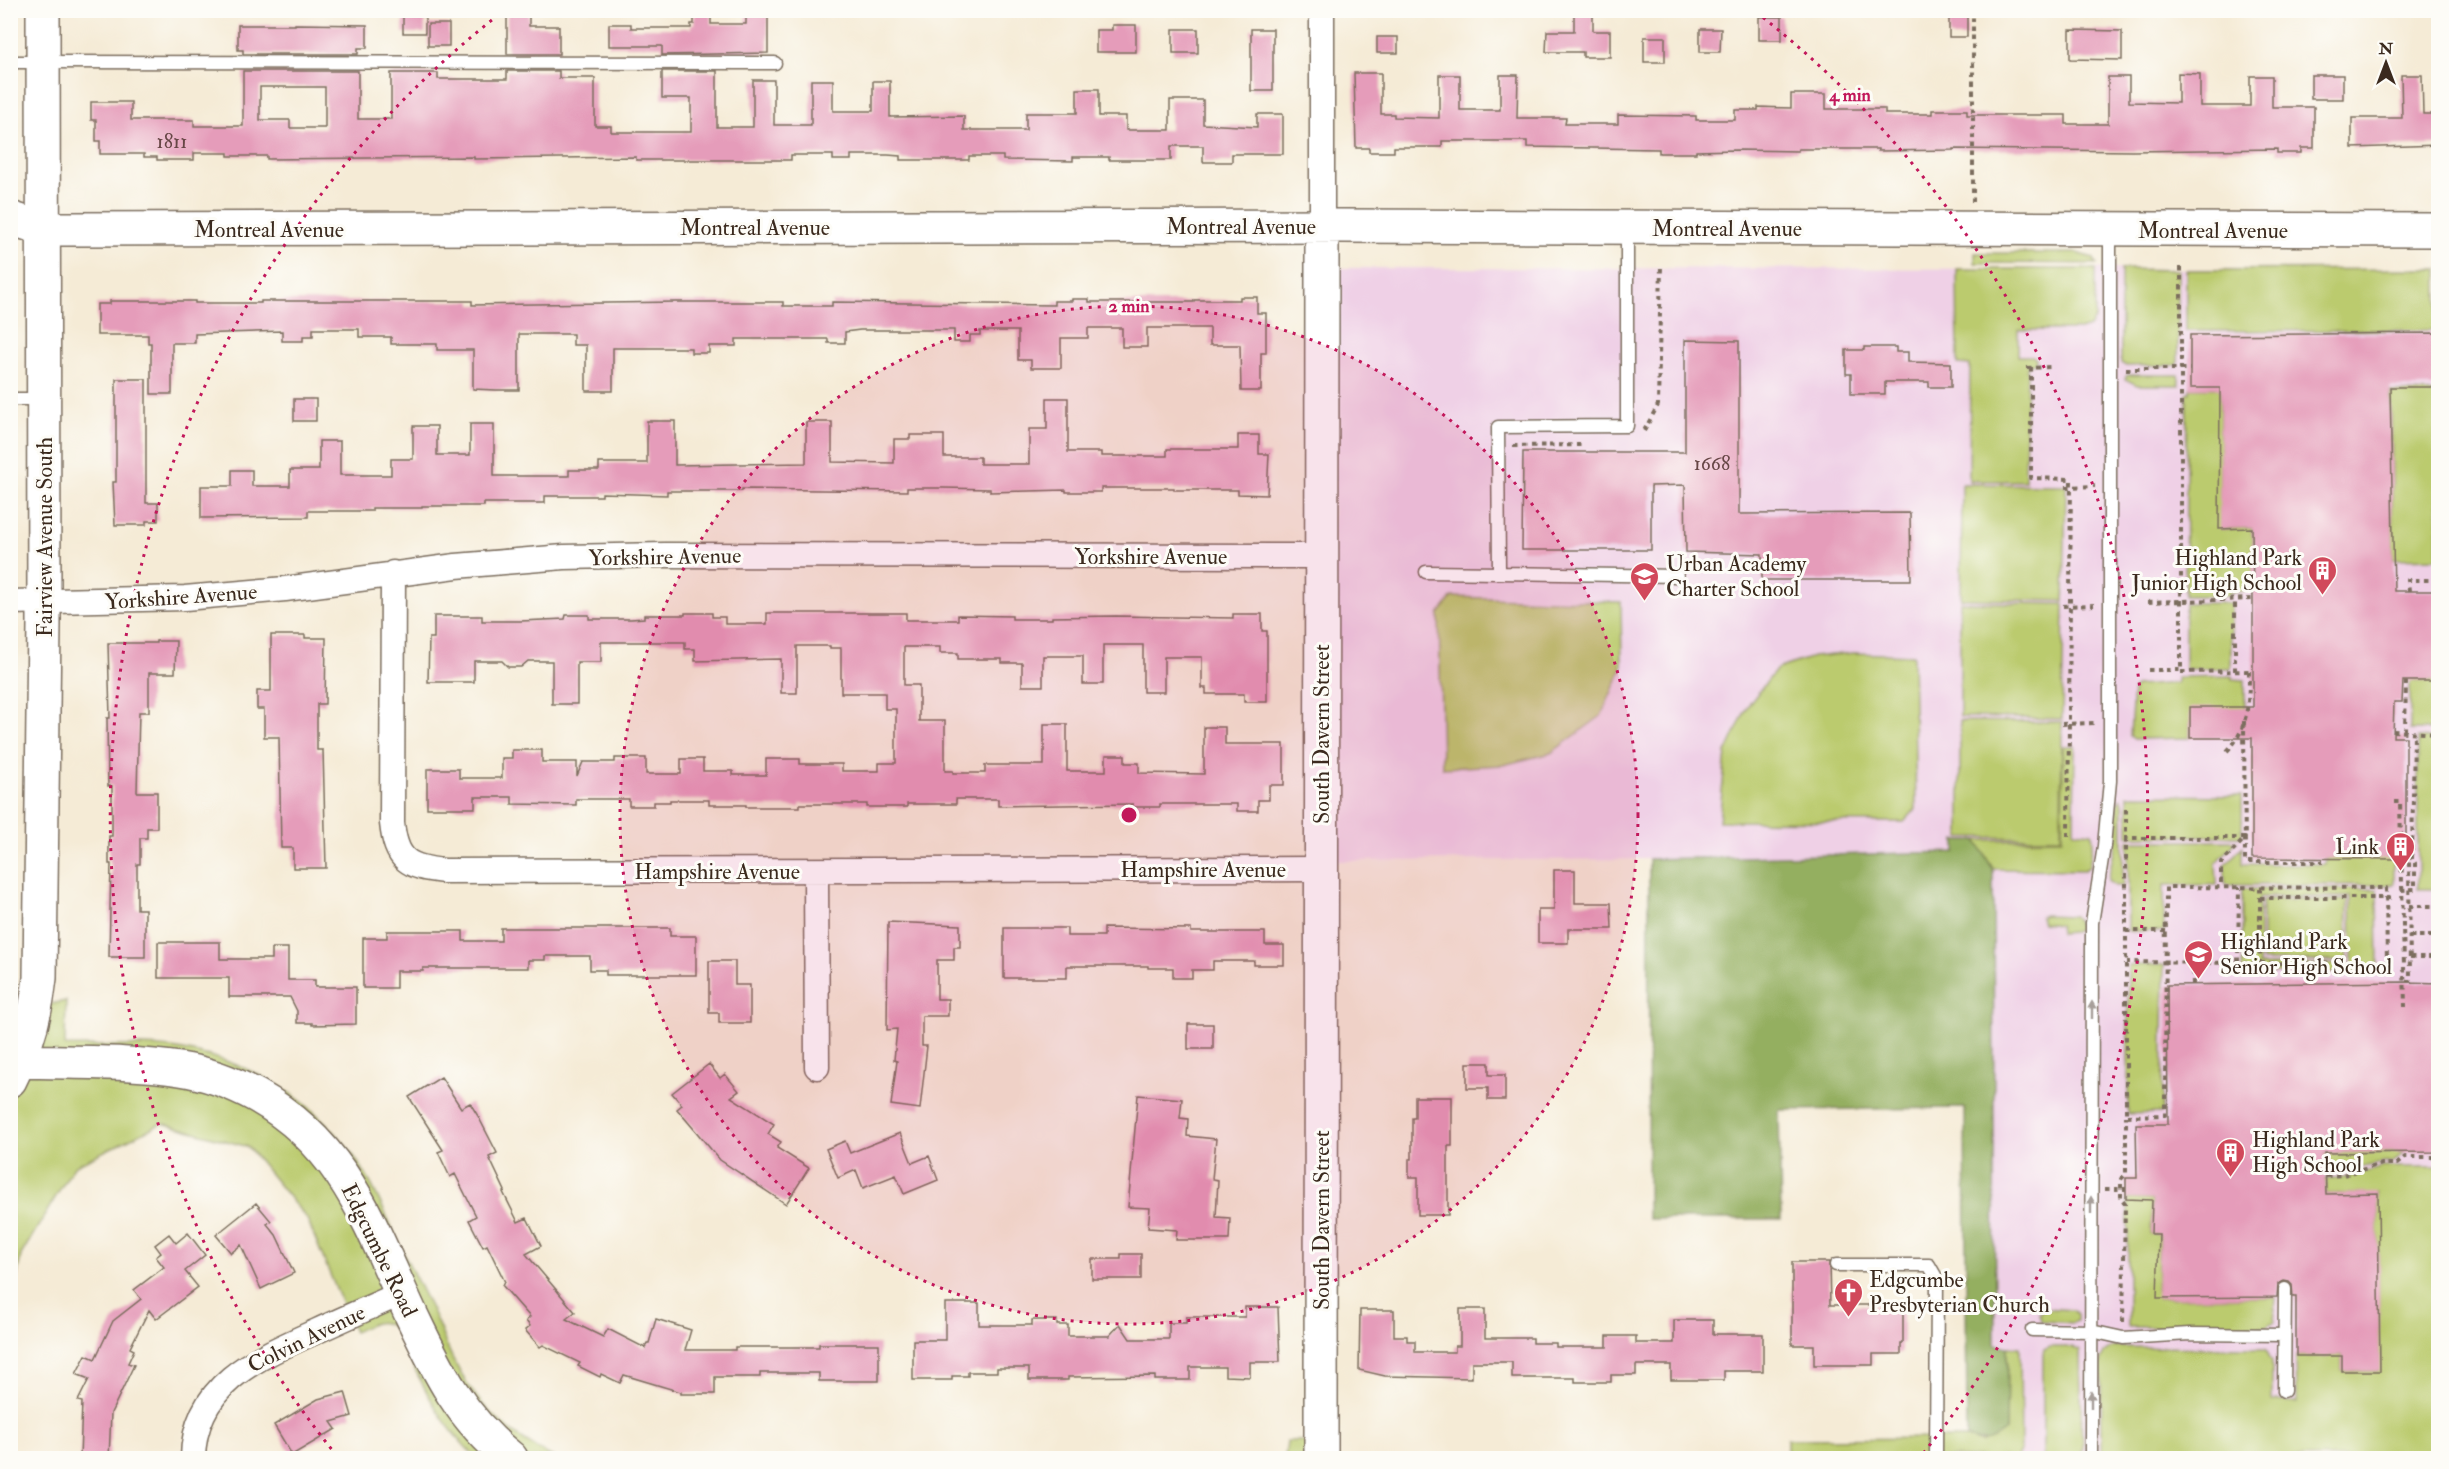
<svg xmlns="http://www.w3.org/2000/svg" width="2449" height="1469" font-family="'IM FELL Double Pica',serif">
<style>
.built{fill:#efd0e6}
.green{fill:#bbcb6e;stroke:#7b7a46;stroke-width:1.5;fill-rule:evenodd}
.forest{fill:#94af61;stroke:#686c40;stroke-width:1.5}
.building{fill:#e59cba;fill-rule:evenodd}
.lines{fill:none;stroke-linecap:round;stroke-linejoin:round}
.lane-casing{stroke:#7c6e5e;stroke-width:15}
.street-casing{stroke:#7c6e5e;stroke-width:27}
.secondary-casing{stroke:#7c6e5e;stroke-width:36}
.path{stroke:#7c6e5e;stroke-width:4;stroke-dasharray:4.5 4.5;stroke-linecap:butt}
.lane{stroke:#fff;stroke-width:12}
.street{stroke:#fff;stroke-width:24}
.secondary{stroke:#fff;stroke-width:33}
.oneway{fill:#a79f9a}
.ring{fill:none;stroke:#c2185b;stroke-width:3;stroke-dasharray:3 6}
.labels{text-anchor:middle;stroke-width:6;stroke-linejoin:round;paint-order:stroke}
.number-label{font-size:20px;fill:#664645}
.street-label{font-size:22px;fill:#3b2a1e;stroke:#fdfcf7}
.poi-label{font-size:22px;fill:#3b2a1e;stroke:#fdfcf7;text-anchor:start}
.centre{fill:#c2185b;stroke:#fdfcf7;stroke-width:3}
.ring-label{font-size:18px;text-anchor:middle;font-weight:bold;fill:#c2185b;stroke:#fdfcf7;stroke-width:6;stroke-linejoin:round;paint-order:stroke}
</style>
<rect width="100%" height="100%" fill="#fdfcf7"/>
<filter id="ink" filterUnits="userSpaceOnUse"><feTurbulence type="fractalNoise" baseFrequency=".0167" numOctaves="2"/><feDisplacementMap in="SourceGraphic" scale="12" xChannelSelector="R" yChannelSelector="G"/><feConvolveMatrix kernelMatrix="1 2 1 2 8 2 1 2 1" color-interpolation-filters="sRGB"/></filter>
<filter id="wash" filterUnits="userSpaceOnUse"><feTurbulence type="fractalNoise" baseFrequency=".008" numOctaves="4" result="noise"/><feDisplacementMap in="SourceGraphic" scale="24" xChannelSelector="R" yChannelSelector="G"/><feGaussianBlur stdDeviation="1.35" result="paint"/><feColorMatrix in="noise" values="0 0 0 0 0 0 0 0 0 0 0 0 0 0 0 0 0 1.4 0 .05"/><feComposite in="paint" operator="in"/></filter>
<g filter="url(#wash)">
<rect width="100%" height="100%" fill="#f5ebd6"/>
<path class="built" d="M1333 268 2438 269V1458H1967L1965 1108 1956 852 1649 859 1333 861Z"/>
<path class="green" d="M1975 253H2077L2093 258 2097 264 1975 263Z
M1957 269H2095V318L2089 327 2080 330H2018V356H2033L2036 359V362L2027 366 2025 481H1969L1970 365 1958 364Z
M2121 269 2178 270V365L2126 366 2121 363Z
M2438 269V330L2186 331V270Z
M2127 375H2178L2180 385H2137L2125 379Z
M2190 388H2220V529L2252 528 2253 591 2229 592V596H2185L2187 393 2190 392Z
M2391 392 2438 393V558L2393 559Z
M1962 484 2066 485 2064 601 1961 599Z
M1452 597 1621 602 1622 668 1601 716 1551 753 1503 765 1442 768 1439 614Z
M1960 602 2064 604 2062 719 1960 717Z
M2185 603H2231V669H2185Z
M1853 653 1913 655 1916 809 1904 822 1719 821 1726 753 1747 707 1777 669 1813 657Z
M2232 676V679L2245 680V708H2191L2190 738 2134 739 2130 736 2133 689 2137 686 2177 683V677Z
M2410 681H2438V730H2410Z
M1960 721 2062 722 2061 838 1960 837Z
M2418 738H2438V889H2418Z
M2063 746H2075L2074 831 2092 833 2093 841 2089 867 2084 870 1993 869 1976 840 2062 839Z
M2128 795 2242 796V836H2128Z
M2121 798 2123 802V886H2115L2108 881V877L2115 848 2118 802Z
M2128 841H2237L2216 863 2217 885H2164V931H2128Z
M2242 847V864H2325V858H2394V885H2225V865Z
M2242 889H2377L2378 973H2242ZM2259 897H2351L2352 964 2259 965Z
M2262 900H2348L2347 961H2262Z
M2044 915 2074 916 2078 922 2079 928 2074 932 2060 933 2059 925 2042 923 2040 917Z
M2128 965H2164L2162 1113 2128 1114Z
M66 1001 65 1046C101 1047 148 1043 183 1050 264 1065 330 1110 370 1182 383 1206 393 1231 405 1256 414 1275 424 1294 433 1313 441 1329 446 1347 455 1363 477 1406 513 1438 555 1458H477C444 1429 425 1391 406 1351 401 1340 398 1327 384 1323 375 1320 363 1329 354 1332L307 1219 248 1147 162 1123 74 1166 21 1255 11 1308V1012Z
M2404 1152 2394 1162C2371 1163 2350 1173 2326 1173L2325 1153Z
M2383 1167H2438V1458H2105L2102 1449 2101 1360 2104 1353 2113 1347 2258 1348 2266 1350 2272 1361V1401L2297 1402 2296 1356H2342V1371H2379L2378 1194H2326V1178H2344Z
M2128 1199 2152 1200 2151 1234H2159L2157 1298 2276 1297 2274 1321 2265 1327H2128Z
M2045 1308 2073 1310 2077 1314V1321L2073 1323 2041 1321 2039 1313Z
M2007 1347H2020L2021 1449 2017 1458H1787V1439L1967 1438 1981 1443 2006 1430Z
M2050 1347H2072L2080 1351 2082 1449 2078 1458H2045L2043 1456V1354L2044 1350Z
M1287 1441H1333L1337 1458H1285Z"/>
<path class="forest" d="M1956 840H1976L1993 869 1995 1344 2007 1347 2006 1430C1993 1441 1984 1444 1967 1438L1965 1108 1779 1110 1781 1219H1648L1649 859 1956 852Z"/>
<g id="blocks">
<path class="building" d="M507 10H529V26H559V54H507Z
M694 10H711V24H746V10H768V53L662 55V46H609V24H631V28H691V24H694Z
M1574 10H1593V31H1610V57H1583V52H1546L1547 31H1574Z
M403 12H425V33H403Z
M1949 15H1967V37H1949Z
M1759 17H1782V40H1759Z
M295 24 367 25V48H358V54H243V50H238V25H295Z
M428 24H449V46H428Z
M1112 25H1136V52H1096V30H1112Z
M1173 29H1198V53H1173Z
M1251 29H1273V91H1251Z
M1700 29H1721L1720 52H1700Z
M2070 30 2122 31V60L2070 59Z
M1377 37H1398V53H1377Z
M1644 37H1665V62H1644Z
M243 71H358V119H391V73H438V79H507V71H559V78H595V126H611V132H691V98H662V71H717V127H753V80H774V125H811V80H833V111H873V81H890V117L964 116V130H1026V113H1077V89H1099V116H1126V130H1170V100H1203V124L1257 127V114H1283V154H1232V162H1203V146H1171V160H1109V157H1073V161L1003 160V156H969V160H900V156L888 155H851V160H833V155H791V160H636V157L474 159V157L267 159V156H228V153H194V160H157V157H144V154H100V141H96V120H91V102H131V120H194V126H243ZM260 87H325V128H290V120H260Z
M1354 73H1381V114H1394V117L1439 118V75H1460V110H1500V75H1518L1517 118H1566L1565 124H1618V115L1696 116V120H1735V110H1758V107L1791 108V94H1826V109H1885V114H1932V110H1967V115H2066V124H2108V77H2129V102L2178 103V73L2200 74V106H2250V76H2272V107H2314V148H2301V153H2277V149L2132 151 1953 149V150L1878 151V149H1798V151L1736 150 1696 151V153H1659V149L1527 147V141H1442V147H1394V152H1369V148H1356Z
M2311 75H2343V99H2311Z
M2401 75H2422L2423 114H2439V145L2352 148V118H2402Z
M1240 297H1257V313H1266V353H1261V391H1241L1240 345H1210V328H1147V347H1122V328H1088V338H1061V368H1031V360H1018V331H980V335H970V342H954V330H860L845 332V343H828V339H736V346H709V353H691V348H613V391H586V345H573V334H519V390H496L473 389V350H437V344H391V337H359V329H313V336H303V341H282V331L195 334V343H172V394H151V343H148V335H97V304H110V301H195V303H261V301H472V305L677 302H783V306H832V302L1054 305V301H1072V299H1089V302H1194V300H1240Z
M2439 333V387H2390L2394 591H2439V681H2403L2402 702H2394L2393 737H2406V859L2252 858V738H2190V707H2253V599L2252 528 2219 529 2220 388H2190V335Z
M1685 340 1739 341V514L1910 513 1911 580H1762V554L1686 552 1685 485 1651 486V550H1522L1523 452H1685Z
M1864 347H1896V352H1908V362L1951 363V387H1929V382H1885V394H1851V374H1846V350H1864Z
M116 379H146V503H158V521H146V525H115L113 482H116Z
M1047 398H1068V452H1101V456H1167V449H1238V435H1259V454H1269L1267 495 1238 494V490H1174V488H1101V492H1066V490L990 492V489L943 488H907V491L742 489V491H667V495L602 493V496H545V503H484V506H422V508H372V511H308V517L201 518V486H232V470H252V486H290V470H319V441H340V475H391V459H413V426H437V455H470V424H494V476H569V470H599V463H647V421H675V465L806 463V422H832V462L894 463V439H910V435H944V457H980V464H1029V429H1047Z
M294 399H316V421H294Z
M685 613H712V617H725V624H767V613H906V620H958V615L1012 616V619H1052V617L1116 616 1233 618V614H1262V631H1267V702H1244V694H1206V688H1202V657H1164V692H1143V645H1103V684H1083V656H1043V686H1022V663H1002V659H958V653H940V647H904V685H919V721H945V771H953V773H985V765H1044V724H1067V771H1106V755H1125V763H1139V773L1204 774V727H1225V744H1284V785H1269V800H1258V811H1237V804H1160V807H1133V804L998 806V799H956V804H907V807H867V804H800V807H746V805H709V800H670V802H654V806H629V799H576V805L512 804V797H475V808H427V769H459V778H502V758H512V750H542V762H577V776L583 762H615V758H646V774H681V759H703V771H733V775H766V759H800V764H842V771H879V763H896V709H885V693H841V648H830V646H797V693H781V659L695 661V649H685V642H601V662H577V704H552V661H528L521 667H508L502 661H474V682H428L429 638H434V616H482V621H521L565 619 566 615H589V619H631L644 618V615H685Z
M271 635H305V638H326L325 704H317V750H323L326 868H293V848H281L279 737H264V709H257V691H271Z
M156 641H176L175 673H149V712H139L137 792H157V828H147V838H140V864H137V909H145V957H109L111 864H109V836H112V786H108L107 718H110L108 643H156Z
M1554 870H1575V903H1611L1612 929H1568V943H1538V910H1554Z
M888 922 960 925V947H954V960H937V999H948V1016H922V1046H927L920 1109 891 1105 897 1061 894 1060 897 1029 887 1030Z
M501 928H670V936H696V975H606V970H590V956H545V960H528V968H423V971H396V988H363V938H387V931H463V941H501Z
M1004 928H1067V936H1104V928L1191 929V932H1265V945H1284V965H1254V961H1213V970H1192V978H1173V968H1148V966H1067V978H1004Z
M158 942H220V959H272V948H288V980H315V987H356V1024L312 1025V1023H297V1011L290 997H229V978H158Z
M709 961H735V985H750V1023H719V1013H709Z
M2406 982 2439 983V1152L2325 1153 2326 1194 2378 1193 2380 1371H2342V1356H2296V1297H2293L2292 1285 2289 1282 2284 1281 2278 1284 2277 1297 2157 1298 2159 1234H2151L2152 1200 2126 1199V1178H2137L2136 1124H2168L2167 985Z
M1188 1024H1213V1049H1188Z
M1467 1063H1489V1075H1505V1100H1488V1088H1467Z
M709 1064 720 1078 725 1074 739 1091 731 1097 774 1124 768 1134 781 1142 777 1148 809 1168 786 1204 720 1160 677 1109 682 1105 672 1093Z
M441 1077 461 1108 470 1103 478 1116 497 1153 489 1157 505 1191 503 1192 518 1222 527 1218 541 1246 526 1254 575 1312 566 1319 603 1337 608 1329 645 1348 647 1343H649L656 1319 691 1330 685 1350H735V1347H819V1344H879V1381H819V1373H760V1377H715V1394H681V1392L624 1375 620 1383 601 1374 600 1377 578 1366 580 1363 543 1345 540 1347 525 1330 530 1326 526 1321 530 1317 502 1285 505 1282 487 1245 483 1247 469 1220 476 1216 455 1174 450 1177 438 1152 443 1150 409 1097Z
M1138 1095 1182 1099 1180 1118 1188 1119 1187 1136 1216 1139 1212 1179 1218 1180 1216 1217 1230 1218 1229 1240H1176L1177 1230 1148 1228 1150 1208 1128 1207Z
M1415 1097H1452V1146H1448V1215H1418V1177H1409V1159H1412V1118H1415Z
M900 1133 912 1163 929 1156 938 1180 904 1194 896 1175 863 1188 856 1170 838 1178 826 1149 845 1141 850 1153Z
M256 1203 271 1221 267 1224 276 1235 294 1273 261 1289 241 1245 231 1253 216 1235Z
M188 1233 205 1255 185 1271 198 1287 156 1319 149 1310 130 1348 134 1350 128 1363 134 1365 111 1413 109 1458H80L82 1402 78 1401 89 1379 76 1374 86 1355 95 1359 113 1321 141 1299 134 1290 164 1267 156 1257 161 1253 155 1245 169 1234 176 1243Z
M1121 1254H1141V1279H1092V1259H1121Z
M1792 1262H1829L1830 1305H1903V1343H1901V1354H1873V1365H1814V1345H1792Z
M945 1303H979V1325H1032V1320H1057V1325H1068V1336H1109L1120 1324 1130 1339H1169V1323H1186V1317H1245V1307H1278L1280 1362H1250V1377L1225 1376V1367H1190V1380H1155V1376L1068 1377V1380H1029V1368H997V1372H968V1376H952V1380H913V1340H945Z
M1460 1309H1485V1338H1533V1343H1556V1347H1607V1336H1636V1343H1674V1320H1713V1334H1763V1371H1724V1380H1671V1365H1636V1375H1611V1382H1575V1378H1512V1362H1472V1378L1385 1376 1359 1370 1360 1310H1394V1336H1407V1341H1415V1352H1455V1346H1460Z
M345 1392 352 1416 331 1422 336 1429 292 1455 274 1425 318 1399Z"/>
</g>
</g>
<g filter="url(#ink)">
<use href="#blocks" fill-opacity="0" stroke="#7c6e5e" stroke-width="1.5"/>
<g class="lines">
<defs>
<path id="lane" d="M10 62 775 63
M1627 229V426L1498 427 1499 573 1677 576
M10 399H43
M1426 572 1499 573
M1836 1265H1929L1937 1279 1936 1458
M2032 1330 2091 1331 2123 1338 2190 1334 2284 1335
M2284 1391 2285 1289
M2091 1458 2092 923 2104 846 2110 781V230"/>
<path id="street" d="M1322 10V226
M393 573 392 823C396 861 408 867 444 871L1321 869
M10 602 185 598 285 589 456 566 564 557 665 555 1322 556
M816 871 817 1067
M193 1458C194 1383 259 1357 317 1331 345 1318 373 1306 402 1293"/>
<path id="secondary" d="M10 218 44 229H66L1340 226 2438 230
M21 1061C73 1063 128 1061 180 1069 207 1073 233 1083 257 1096 345 1146 369 1223 409 1310 437 1369 458 1416 511 1458
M10 1080C27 1048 36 1014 40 978L44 623 43 10
M1321 1458 1322 226"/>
</defs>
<use href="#lane" class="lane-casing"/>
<use href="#street" class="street-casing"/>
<use href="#secondary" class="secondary-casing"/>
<path class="path" d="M1973 202V10
M2181 267V672L2253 671
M2031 367V478L2071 479 2068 837
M2027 368 2051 367
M2126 369H2190
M1644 431 1658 405 1661 265
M1513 446 1584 445
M2066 487 2095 486
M2409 591 2408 580H2438
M2148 602 2253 599
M2063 606 2094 605
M2148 670H2181
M2235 671V599
M2244 721 2245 862H2323
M2062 724 2094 723
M2393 731 2438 734
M2405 731 2406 681
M2227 751C2249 729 2249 700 2249 671
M2394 802H2400L2405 1007
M2126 809V838H2245L2221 864V887
M2126 838V1116L2165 1115 2166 887 2386 888 2387 964C2300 963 2213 963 2127 962
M2260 888V963
M2401 890 2415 889V863L2412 859 2414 734
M2260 898H2394
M2409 906H2438
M2126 931H2166
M2410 936H2438
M2410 957H2438
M2192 962 2193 984
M2238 962 2239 887
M2407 981H2410L2409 859
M2326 1176 2343 1175 2382 1164H2397L2405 1157H2438
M2105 1189H2126
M2123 1322 2125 1204 2121 1199V1179L2126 1174V1116"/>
<use href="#lane" class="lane"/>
<use href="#street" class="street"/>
<use href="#secondary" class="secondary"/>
</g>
<defs><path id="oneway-solid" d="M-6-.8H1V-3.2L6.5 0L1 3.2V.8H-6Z" transform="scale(1.5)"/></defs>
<g class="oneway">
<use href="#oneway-solid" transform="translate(2092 1010) rotate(-90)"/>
<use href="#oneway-solid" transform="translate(2091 1205) rotate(-90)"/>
<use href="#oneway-solid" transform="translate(2091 1400) rotate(-90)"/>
</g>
</g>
<circle cx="1129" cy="815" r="509" fill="#c2185b" fill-opacity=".12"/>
<g class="ring">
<circle cx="1129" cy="815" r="509"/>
<path d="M337 1456A1019 1019 0 0 1 502 12M1756 12A1019 1019 0 0 1 1921 1456"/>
</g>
<defs>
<symbol id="building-pin" viewBox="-11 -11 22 30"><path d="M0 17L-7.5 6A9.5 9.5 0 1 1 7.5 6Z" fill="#d1495b" stroke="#fdfcf7"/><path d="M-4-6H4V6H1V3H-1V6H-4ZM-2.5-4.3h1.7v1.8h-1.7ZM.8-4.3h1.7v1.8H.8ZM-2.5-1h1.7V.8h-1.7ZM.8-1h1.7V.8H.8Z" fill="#fff"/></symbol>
<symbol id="school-pin" viewBox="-11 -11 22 30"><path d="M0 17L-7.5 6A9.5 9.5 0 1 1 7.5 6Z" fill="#d1495b" stroke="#fdfcf7"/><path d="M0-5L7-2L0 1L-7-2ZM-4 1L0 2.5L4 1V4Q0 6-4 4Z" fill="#fff"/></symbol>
<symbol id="church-pin" viewBox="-11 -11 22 30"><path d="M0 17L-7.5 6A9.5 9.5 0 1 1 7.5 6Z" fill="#d1495b" stroke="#fdfcf7"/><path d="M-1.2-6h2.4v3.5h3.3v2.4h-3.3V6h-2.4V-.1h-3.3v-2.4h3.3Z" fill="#fff"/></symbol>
</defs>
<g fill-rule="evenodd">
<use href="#building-pin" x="2306" y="554" width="33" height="45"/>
<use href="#school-pin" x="1628" y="560" width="33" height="45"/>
<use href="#building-pin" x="2384" y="830" width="33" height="45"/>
<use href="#school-pin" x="2182" y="938" width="33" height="45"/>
<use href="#building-pin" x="2214" y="1136" width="33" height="45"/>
<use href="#church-pin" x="1832" y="1276" width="33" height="45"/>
</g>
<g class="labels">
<g class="number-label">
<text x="172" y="148">1811</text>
<text x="1712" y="470">1668</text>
</g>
<g class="street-label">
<text x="1241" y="234">Montreal Avenue</text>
<text x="755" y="235">Montreal Avenue</text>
<text x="1727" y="236">Montreal Avenue</text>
<text x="269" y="237">Montreal Avenue</text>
<text x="2213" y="238">Montreal Avenue</text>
<text transform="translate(44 537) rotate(-90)" y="8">Fairview Avenue South</text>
<text transform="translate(665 556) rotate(-1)" y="8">Yorkshire Avenue</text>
<text x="1151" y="564">Yorkshire Avenue</text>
<text transform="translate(181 596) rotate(-4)" y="8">Yorkshire Avenue</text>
<text transform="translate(1321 734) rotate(-90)" y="8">South Davern Street</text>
<text x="1203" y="877">Hampshire Avenue</text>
<text x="717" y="879">Hampshire Avenue</text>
<text transform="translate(1321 1220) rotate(-90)" y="8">South Davern Street</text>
<text transform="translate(380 1250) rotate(64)" y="8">Edgcumbe Road</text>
<text transform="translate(306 1338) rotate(-26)" y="8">Colvin Avenue</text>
</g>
<g class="poi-label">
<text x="2302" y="565" text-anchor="end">Highland Park<tspan x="2302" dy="25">Junior High School</tspan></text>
<text x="1666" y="571">Urban Academy<tspan x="1666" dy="25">Charter School</tspan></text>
<text x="2379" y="854" text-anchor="end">Link</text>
<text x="2220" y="949">Highland Park<tspan x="2220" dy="25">Senior High School</tspan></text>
<text x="2252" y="1147">Highland Park<tspan x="2252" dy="25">High School</tspan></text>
<text x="1869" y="1287">Edgcumbe<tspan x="1869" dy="25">Presbyterian Church</tspan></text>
</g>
</g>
<circle cx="1129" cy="815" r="9" class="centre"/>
<g class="ring-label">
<text x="1850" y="101">4 min</text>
<text x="1129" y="312">2 min</text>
</g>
<rect width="2449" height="1469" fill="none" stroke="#fdfcf7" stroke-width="36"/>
<g transform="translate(2386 63)" stroke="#fdfcf7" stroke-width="4.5" paint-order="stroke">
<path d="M0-4.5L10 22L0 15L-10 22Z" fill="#3b2a1e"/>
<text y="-9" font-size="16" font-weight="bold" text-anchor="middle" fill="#3b2a1e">N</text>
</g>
</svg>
